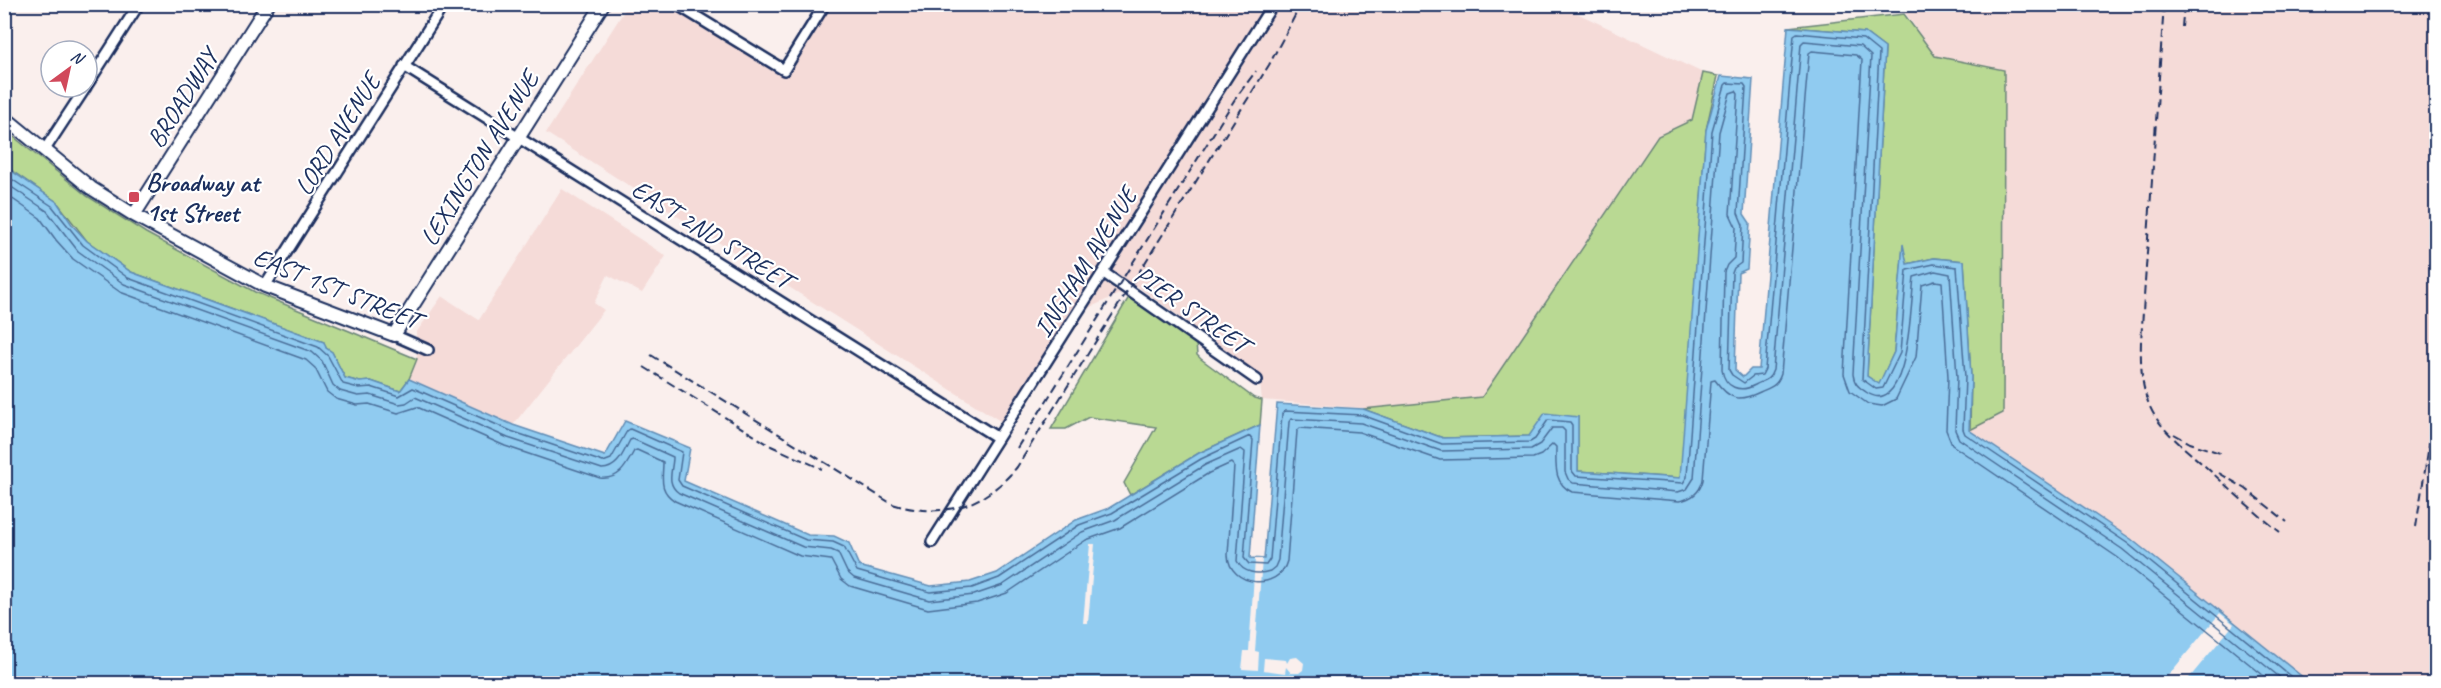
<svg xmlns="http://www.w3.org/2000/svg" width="2441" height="688" font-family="Caveat,sans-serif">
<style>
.built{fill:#f5dbd8}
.green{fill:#b9d993;stroke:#6a8478;stroke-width:1.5}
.water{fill:#90cbf0;stroke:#618db6;stroke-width:1.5}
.pier{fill:#faefed}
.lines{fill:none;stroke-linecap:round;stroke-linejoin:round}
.shore{stroke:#4a6d98;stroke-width:1.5}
.minor-casing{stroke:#1b2f5e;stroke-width:14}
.tertiary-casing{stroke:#1b2f5e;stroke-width:16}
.minor{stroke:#fff;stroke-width:9}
.tertiary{stroke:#fff;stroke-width:12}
.rail{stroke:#1b2f5e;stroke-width:2;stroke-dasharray:9 4.5;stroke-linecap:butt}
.poi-dot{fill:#d1495b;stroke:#fff;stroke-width:2}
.labels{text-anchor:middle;stroke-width:4.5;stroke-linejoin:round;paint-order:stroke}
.street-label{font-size:26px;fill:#1b2f5e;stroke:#fff}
.poi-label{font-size:26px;font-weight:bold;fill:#1b2f5e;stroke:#fff;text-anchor:start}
</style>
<rect width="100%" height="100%" fill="#faefed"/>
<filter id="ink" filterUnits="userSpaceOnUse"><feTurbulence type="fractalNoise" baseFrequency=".0167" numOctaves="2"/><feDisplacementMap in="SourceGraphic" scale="12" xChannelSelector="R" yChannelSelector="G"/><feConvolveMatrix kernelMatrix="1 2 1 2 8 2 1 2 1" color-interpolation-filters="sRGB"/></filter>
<g filter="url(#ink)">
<path class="built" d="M628 5H675L784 71 826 5H1560L1703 73 1692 120 1658 137 1482 397 1371 409 1262 400 1259 374 1137 286 1082 311 1008 426 546 133Z
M1900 5H2436V683H2310L2131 539 1969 430 2003 413 1935 56Z
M562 189 666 256 642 293 608 275 594 303 604 310 513 425 409 379 417 359 416 333 442 296 479 320Z"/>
<path class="green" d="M1904 14 1935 56 2004 70 2003 413 1970 430 1971 377 1964 261 1934 258 1907 264 1903 247 1894 352 1879 385 1867 376 1885 48 1865 33 1788 27Z
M1703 73 1718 76 1706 130 1681 478 1578 471V417L1530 436 1443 438 1363 409 1482 397 1658 136 1692 120Z
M4 129 87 196 146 233 255 292 417 359 409 379 400 391 371 381 360 382 345 378 332 352 326 348 324 342 131 272 87 241 57 202 5 166Z
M1129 297 1196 343 1197 355 1201 359 1254 398 1262 400 1260 425 1199 453 1130 495 1124 483 1156 427 1089 417 1066 429H1051Z"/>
<path class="water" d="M1788 27 1865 33 1885 48 1867 376 1879 384 1894 352 1903 244 1907 264 1934 258 1964 261 1971 377 1969 430 2131 539 2310 683H5L4 166 57 202 73 226 87 241 131 272 324 342 326 348 332 352 345 378 360 382 371 381 400 391 409 379 513 425 605 456 625 421 690 448 684 481 808 535 834 536 849 543 859 566 931 586 970 582 997 573 1076 520 1109 508 1199 453 1260 425 1250 558 1264 559 1277 404 1363 409 1443 438 1529 436 1545 413 1578 417V471L1680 478 1706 130 1721 76 1753 79 1744 214 1750 223 1747 269 1738 273 1735 370 1743 377 1751 369H1759Z"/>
<path class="pier" d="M1090 544H1095L1088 623H1083Z
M1255 559H1262L1255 651 1259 652 1258 670 1242 669 1244 651H1249Z
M2220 613 2234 624 2185 683H2162Z
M1297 657 1304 663 1303 670 1299 673H1291L1286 667 1285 673 1263 670 1264 658 1286 660 1287 663 1290 658Z"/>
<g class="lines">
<path class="shore" d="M4 174 52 206 83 245 128 278 318 347 328 356 343 384 359 388 371 387 399 396 413 388 511 431 603 462 611 459 627 431 630 429 682 452 678 480 682 486 806 540 833 542 844 547 857 571 930 592 972 588 999 578 1079 525 1112 513 1201 459 1250 436 1253 440 1244 558 1249 564 1266 565 1270 559 1282 414 1285 411 1362 415 1442 444 1530 442 1535 439 1548 420 1570 422 1572 425V471L1576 476 1683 483 1687 477 1712 131 1725 85 1727 83 1744 84 1746 87 1738 213 1743 225 1741 263 1734 268 1732 273 1729 370 1732 375 1744 383 1753 376 1762 375 1765 369 1794 35 1797 33 1863 39 1879 52 1862 379 1876 389 1883 388 1900 353 1907 270 1934 264 1957 267 1965 377 1963 429 1965 434 2127 543 2300 684
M4 182 47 211 78 251 124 284 312 352 322 361 333 385 340 391 358 396 370 395 399 404 406 403 415 397 508 438 602 469C618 469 623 453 630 440L633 439 673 457C673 470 665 483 679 493L803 547 831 550 838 553 847 572 854 578 929 600 974 595 1003 585 1082 532 1115 520 1205 465 1241 449 1245 452 1237 561C1243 573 1257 575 1270 571L1275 567 1278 560 1289 422 1291 419 1361 423 1441 451 1531 449 1540 444 1552 428H1562L1565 431V472L1568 479 1573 483 1678 492 1687 489 1694 478 1719 132 1730 93 1736 91 1738 94 1730 214 1736 227 1734 258 1727 265 1724 272 1722 370C1725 388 1740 393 1755 385 1763 380 1769 382 1773 370L1801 44 1804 41 1860 46 1871 56 1853 374C1854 384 1859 387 1866 392 1910 422 1911 297 1914 277L1935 271 1950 274 1957 377 1955 430 1959 439 2122 549 2288 684
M4 193 40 218 56 240 73 259 120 292 306 360 315 368 327 392 336 399 357 405 369 404 398 413 417 407 505 446 600 478C620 480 626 466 634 451L637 450 663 462C663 478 658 490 675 501L800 556 831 560 841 579 850 586 928 609 977 603 1007 593 1086 540 1120 528 1209 473 1231 463 1234 466 1228 555C1229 587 1279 592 1287 561L1297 431 1300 428 1359 432 1440 460 1533 458 1541 455 1553 444 1556 447C1556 465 1553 483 1572 492L1679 501C1692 499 1700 492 1703 480L1711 381 1715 380C1730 401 1739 402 1760 392 1771 387 1777 386 1781 374L1809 53 1812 51 1856 55 1862 60 1844 374 1850 391 1868 404 1882 406 1896 399 1916 357 1922 285 1935 281 1942 282 1948 377 1946 430 1952 445 2117 557 2274 684"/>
<defs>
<path id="minor" d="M676 4 784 70 825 4
M404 66 998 438
M87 85 139 4
M44 151 86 87
M1104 273 1257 380
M265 286 444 4
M394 335 428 350
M932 542 1273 4"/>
<path id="tertiary" d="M4 117 91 188 134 215 265 286 394 335 603 4
M134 215 268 4"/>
</defs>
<use href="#minor" class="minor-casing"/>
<use href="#tertiary" class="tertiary-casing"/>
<use href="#minor" class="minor"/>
<use href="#tertiary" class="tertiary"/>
<path class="rail" d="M2164 4 2141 341C2139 414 2157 424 2207 468 2231 490 2254 512 2280 532
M2182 27 2184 4
M651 355 892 504C942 519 983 508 1017 467L1269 65 1299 8
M644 367 771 446 822 469
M2174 434 2190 443 2220 453
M1017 448 1235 99 1256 71
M2219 473 2246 489 2287 522
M2416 527 2436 401"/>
</g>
</g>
<rect class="poi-dot" x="128" y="191" width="12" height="12" rx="3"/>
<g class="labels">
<g class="street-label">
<text transform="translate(182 98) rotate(-58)" y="9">BROADWAY</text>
<text transform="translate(337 134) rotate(-58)" y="9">LORD AVENUE</text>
<text transform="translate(479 158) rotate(-58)" y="9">LEXINGTON AVENUE</text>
<text transform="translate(712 234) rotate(32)" y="9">EAST 2ND STREET</text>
<text transform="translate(1085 262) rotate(-58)" y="9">INGHAM AVENUE</text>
<text transform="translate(337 288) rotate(22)" y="9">EAST 1ST STREET</text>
<text transform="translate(1192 309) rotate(35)" y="9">PIER STREET</text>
</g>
<g class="poi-label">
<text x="146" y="191">Broadway at<tspan x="146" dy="30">1st Street</tspan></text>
</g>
</g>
<rect width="2441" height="688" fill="none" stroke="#fff" stroke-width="24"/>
<rect x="12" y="12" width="2417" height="664" fill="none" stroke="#1b2f5e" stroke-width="2" filter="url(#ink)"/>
<g transform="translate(69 69) rotate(33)"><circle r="28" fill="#ffffff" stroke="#a4acbf" stroke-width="1.5"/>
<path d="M0-4.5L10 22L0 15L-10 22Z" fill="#d1495b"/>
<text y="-9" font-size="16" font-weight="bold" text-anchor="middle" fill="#1b2f5e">N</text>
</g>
</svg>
